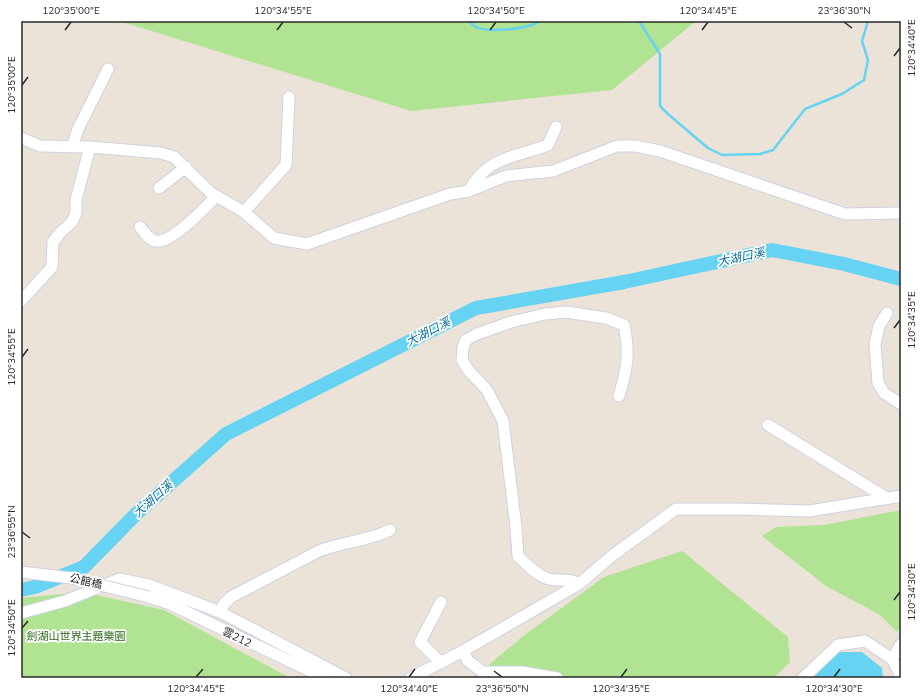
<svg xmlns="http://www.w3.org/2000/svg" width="922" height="699" font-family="'Nunito Sans','Noto Sans TC',sans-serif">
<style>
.green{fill:#b1e492}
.water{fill:#66d3f2}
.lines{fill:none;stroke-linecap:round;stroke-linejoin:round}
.stream{stroke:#66d3f2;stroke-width:2.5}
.river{stroke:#66d3f2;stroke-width:14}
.minor-casing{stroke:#ced2e2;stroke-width:13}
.minor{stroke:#fff;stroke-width:11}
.minor-bridge-casing{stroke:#ced2e2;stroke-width:13;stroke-linecap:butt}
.minor-bridge{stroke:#fff;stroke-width:11}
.ticks{fill:none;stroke:#282828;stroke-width:1.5}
.labels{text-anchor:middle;stroke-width:3.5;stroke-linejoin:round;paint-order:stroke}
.street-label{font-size:11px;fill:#282828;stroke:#fff}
.park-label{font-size:11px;fill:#2a6617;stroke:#fff}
.water-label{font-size:12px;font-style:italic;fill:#096e9b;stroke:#fff}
.neatline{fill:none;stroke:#282828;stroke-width:1.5}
.ticks-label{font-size:10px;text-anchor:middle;fill:#282828}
</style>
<rect width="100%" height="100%" fill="#ebe2d8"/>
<path class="green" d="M119 21H696L612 90 411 111Z
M901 510V627L897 632 880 615 826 586 762 536 776 527 824 525Z
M682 551 788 637 790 662 774 678H473L522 637 604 577Z
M83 592 164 610 290 678H21V598Z"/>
<path class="water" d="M838 652H862L882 668 883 678H813Z"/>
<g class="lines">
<path class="stream" d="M468 21C471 23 473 25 476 27 488 33 530 29 539 21
M639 21 660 54V106L669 115 708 148 722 155 760 154 773 150 805 109 842 94 864 80 868 60 862 41 868 21"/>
<path class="river" d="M21 590 35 587 84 567 136 514 226 434 476 308 624 282 772 250 844 264 901 279"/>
<defs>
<path id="minor" d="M21 138 40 146 90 147 161 153 174 157 211 193 244 212 274 238 307 244 450 194 469 191 506 176 553 171 617 146H635L660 151 845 214 901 213
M72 147 78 129 108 69
M159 188 186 167
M469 191C486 157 516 157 548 145L556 127
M244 212 286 165 289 97
M140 227C145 233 151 243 160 241 177 238 204 208 217 196
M21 301 52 267 53 242 60 233 72 222 76 213V200L90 147
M887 313 879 326 875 344 878 383 884 393 901 404
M768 425 888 499
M579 584C569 577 560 582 549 579 537 576 526 564 518 556L516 527 503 421 487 390 469 371 462 360 463 347 466 340 477 334 511 322 545 314 566 312 606 318 624 325C630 353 627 369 619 396
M149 597 170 604 325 678
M441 602 420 642 441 663
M220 612 224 604 231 597 319 551C342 542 368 541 390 530
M21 613 65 601 119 579 149 585 220 612 346 678
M463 651 468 661 483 672H522L557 678
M892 659 901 676
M411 678 463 651 579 584 613 555 676 509H738L809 511 901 496
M803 678 838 645 865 641 892 659 901 644"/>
</defs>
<use href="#minor" class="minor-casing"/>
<use href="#minor" class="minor"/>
<defs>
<path id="minor-bridge" d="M21 572 72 578 149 597"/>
</defs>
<use href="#minor-bridge" class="minor-bridge-casing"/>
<use href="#minor-bridge" class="minor-bridge"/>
</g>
<path class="ticks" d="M844 22 852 28M65 30 71 22M277 30 283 22M490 30 496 22M702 30 708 22M894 56 900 48M22 85 28 77M894 328 900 320M22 357 28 349M22 532 30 538M894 600 900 592M22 628 28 621M494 671 502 677M196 677 203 669M409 677 415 669M621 677 627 669M834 677 840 669"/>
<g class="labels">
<g class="street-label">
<text transform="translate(86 581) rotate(13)" y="4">公館橋</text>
<text transform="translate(237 637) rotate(26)" y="4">雲212</text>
</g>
<g class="park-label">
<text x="76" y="640">劍湖山世界主題樂園</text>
</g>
<g class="water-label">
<text transform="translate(741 257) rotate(-12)" y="4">大湖口溪</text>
<text transform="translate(428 332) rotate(-27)" y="4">大湖口溪</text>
<text transform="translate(153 499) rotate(-42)" y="4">大湖口溪</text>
</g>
</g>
<rect width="922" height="699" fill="none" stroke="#ffffff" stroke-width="44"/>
<rect x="22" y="22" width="878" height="655" class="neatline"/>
<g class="ticks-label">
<text x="71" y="14">120°35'00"E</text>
<text x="283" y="14">120°34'55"E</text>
<text x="496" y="14">120°34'50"E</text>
<text x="708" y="14">120°34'45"E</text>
<text x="844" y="14">23°36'30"N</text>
<text transform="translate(911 48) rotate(-90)" y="4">120°34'40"E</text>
<text transform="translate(11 85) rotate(-90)" y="4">120°35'00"E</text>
<text transform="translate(911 320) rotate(-90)" y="4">120°34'35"E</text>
<text transform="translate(11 357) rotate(-90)" y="4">120°34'55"E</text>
<text transform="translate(11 532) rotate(-90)" y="4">23°36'55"N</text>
<text transform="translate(911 592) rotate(-90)" y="4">120°34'30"E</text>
<text transform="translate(11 628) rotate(-90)" y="4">120°34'50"E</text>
<text x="196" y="692">120°34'45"E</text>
<text x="409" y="692">120°34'40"E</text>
<text x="502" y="692">23°36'50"N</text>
<text x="621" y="692">120°34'35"E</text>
<text x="834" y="692">120°34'30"E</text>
</g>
</svg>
